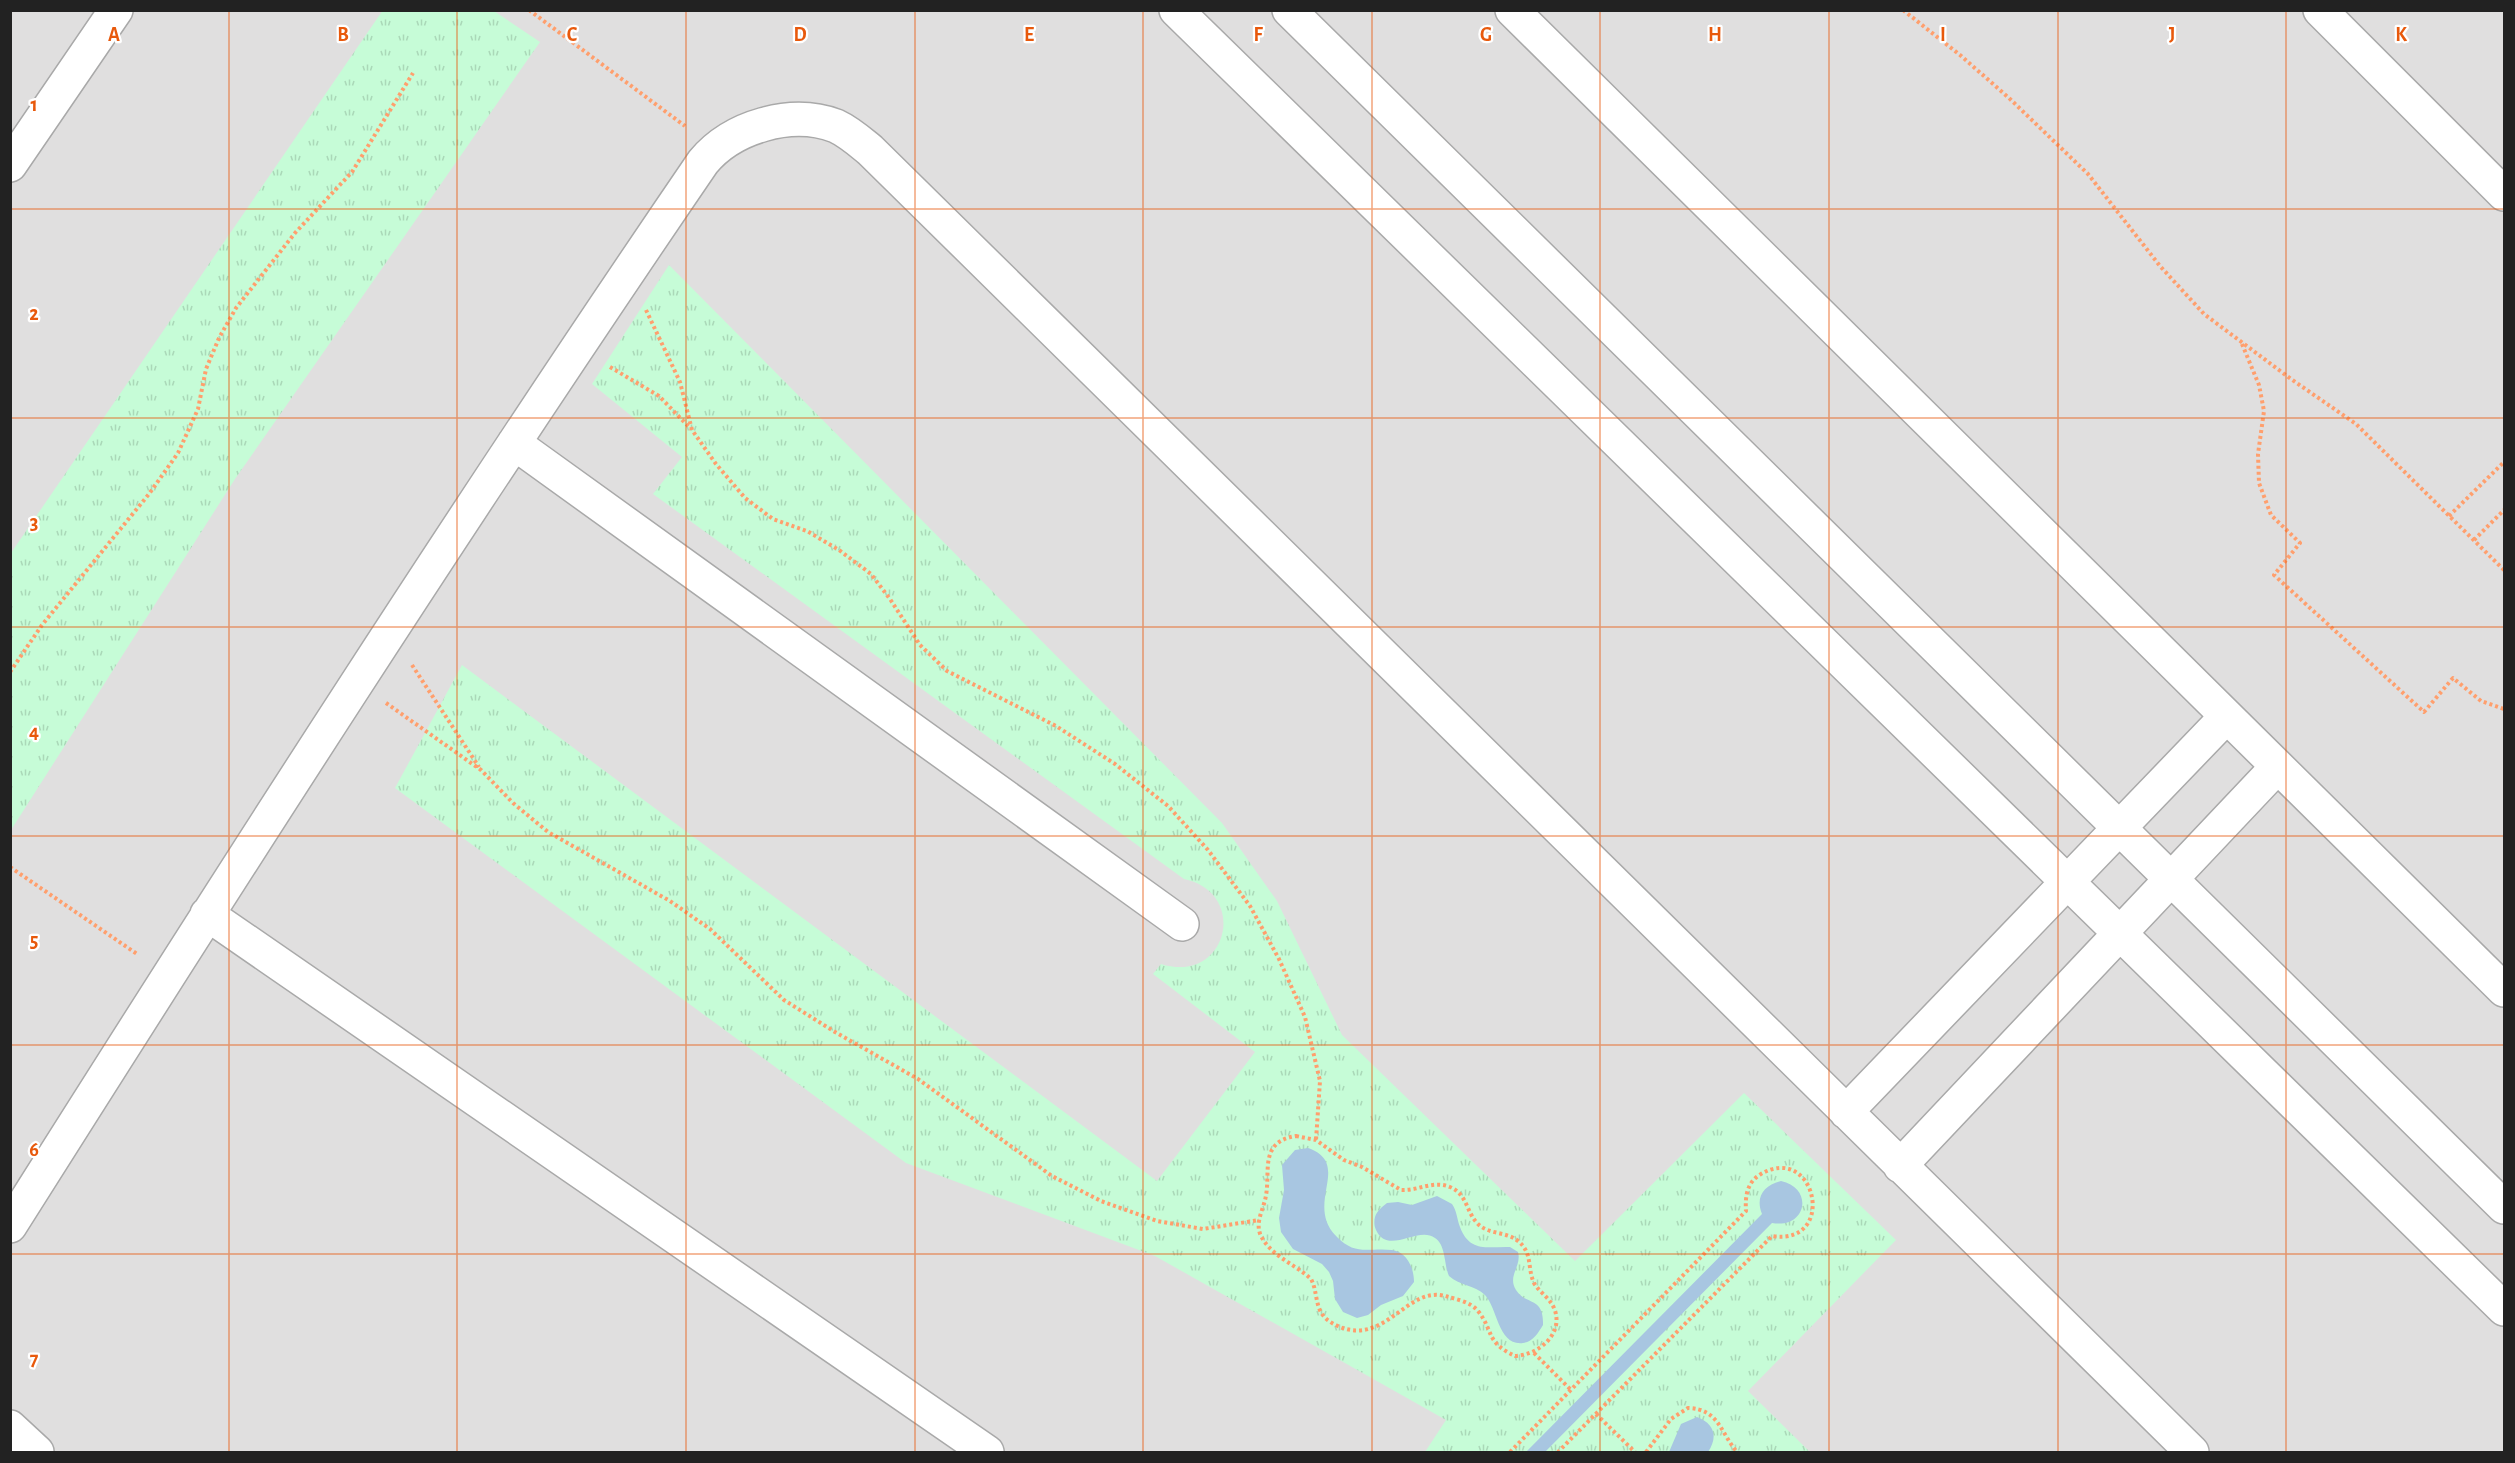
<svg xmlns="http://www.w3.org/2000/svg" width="2515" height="1463" font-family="'Alegreya Sans',sans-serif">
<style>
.residential{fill:#e0dfdf}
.park{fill:url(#park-tufts)}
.water{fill:#a8c6e1}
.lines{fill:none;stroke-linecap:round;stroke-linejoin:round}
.street-casing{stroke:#a9a9a9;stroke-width:36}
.path{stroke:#ff9f6d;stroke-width:4;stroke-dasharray:3 3;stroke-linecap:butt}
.street{stroke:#fff;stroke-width:33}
.grid{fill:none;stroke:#e8590c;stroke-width:1.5;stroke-opacity:0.55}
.grid-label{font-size:20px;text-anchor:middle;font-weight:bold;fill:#e8590c;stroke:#fff;stroke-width:4.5;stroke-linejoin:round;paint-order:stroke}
</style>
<defs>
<pattern id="park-tufts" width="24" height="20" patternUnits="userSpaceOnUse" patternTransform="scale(1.5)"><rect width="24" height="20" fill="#c6fcd7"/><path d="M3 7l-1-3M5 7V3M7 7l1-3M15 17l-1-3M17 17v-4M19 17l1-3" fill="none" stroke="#aad8b8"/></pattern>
</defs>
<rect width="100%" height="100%" fill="#f2f1e8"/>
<path class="residential" d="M11 11H2504V1452H11Z"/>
<path class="park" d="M383 10 494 11 540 42 235 479 11 830V553Z
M669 265 1222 823 1277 901 1342 1035 1575 1261 1744 1093 1896 1240 1748 1391 1810 1452H1425L1446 1420 1155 1256 906 1163 395 788 462 665 1157 1181 1255 1052 1153 974 1161 964C1227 985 1250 893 1184 879L653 494 682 457 592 384Z"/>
<path class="water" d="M1308 1148C1353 1164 1304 1203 1336 1236 1356 1257 1369 1247 1392 1250 1407 1252 1414 1268 1414 1282L1403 1296 1381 1305 1368 1315 1357 1318 1343 1312 1335 1299 1333 1281 1329 1272 1322 1264 1293 1249 1281 1232 1279 1218 1284 1190 1282 1165 1295 1150Z
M1781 1181C1814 1188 1807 1229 1772 1223L1545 1452H1526L1762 1214C1755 1197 1764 1185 1781 1181Z
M1437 1196 1452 1204C1457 1211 1457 1220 1460 1227 1470 1254 1490 1246 1510 1247L1518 1252C1522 1266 1507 1276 1516 1290 1526 1306 1544 1296 1543 1325 1538 1333 1533 1342 1523 1343 1498 1346 1498 1309 1485 1295 1475 1285 1460 1286 1449 1276 1444 1265 1446 1245 1435 1238 1418 1225 1388 1256 1376 1230 1374 1226 1374 1221 1375 1217 1377 1211 1382 1207 1387 1203L1398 1202 1412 1205Z
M1697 1417C1715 1424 1718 1437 1708 1452H1669L1681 1424Z"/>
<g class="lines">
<defs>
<path id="street" d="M1176 10 2504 1309
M1289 10 2504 1207
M1512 10 2504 990
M2320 10 2504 194
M10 165 116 10
M514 443 1182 924
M207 914 987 1452
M1846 1112 2226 717
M1900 1166 2277 767
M10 1226C236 868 464 512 703 162 732 127 791 109 836 126 849 132 859 141 870 150L2192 1452
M10 1427 37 1452"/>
</defs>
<use href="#street" class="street-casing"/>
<path class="path" d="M529 10 685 126
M1903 10 1960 55 2009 98 2088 174 2160 266 2204 314 2291 379 2356 424 2504 570
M646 310 680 382 692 430 716 464 745 498 773 519 807 531 839 550 871 574 890 599 920 645 947 671 1056 726 1115 764 1168 806 1208 850 1250 906 1279 959 1305 1017 1320 1081 1316 1140
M2242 344 2259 385 2264 411 2258 454 2259 483 2271 515 2300 543 2274 575 2424 712 2453 678 2481 701 2504 709
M610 367 659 396 691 429
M2449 516 2504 462
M2474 540 2504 510
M412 665 479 767
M10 672 42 625 149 494 178 453 198 409 206 369 219 338 236 308 295 233 352 172 413 73
M386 703 481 770 513 803 548 832 670 901 710 929 784 1000 835 1032 918 1079 1052 1176 1101 1201 1157 1221 1203 1229 1259 1220
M10 867 137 954
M1296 1136 1316 1140 1344 1160 1362 1167 1401 1190C1418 1191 1433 1180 1450 1187 1467 1194 1466 1211 1477 1223 1488 1235 1506 1231 1518 1241 1533 1253 1527 1268 1534 1283 1539 1292 1549 1297 1554 1308 1565 1334 1538 1355 1515 1356 1485 1342 1494 1331 1478 1311 1471 1302 1456 1299 1445 1296 1407 1286 1386 1345 1340 1327 1333 1324 1326 1320 1322 1314 1315 1303 1317 1290 1311 1279 1295 1264 1272 1257 1261 1236 1255 1224 1262 1212 1265 1200 1272 1174 1257 1142 1296 1136Z
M1534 1353 1571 1390
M1596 1414 1635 1452
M1510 1452 1746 1211C1745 1196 1747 1182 1761 1174 1816 1142 1838 1246 1772 1236L1558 1452
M1646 1452 1671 1419 1688 1408C1719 1409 1720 1432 1737 1452"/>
<use href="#street" class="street"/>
</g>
<path class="grid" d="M229 10V1452M457 10V1452M686 10V1452M915 10V1452M1143 10V1452M1372 10V1452M1600 10V1452M1829 10V1452M2058 10V1452M2286 10V1452M10 209H2504M10 418H2504M10 627H2504M10 836H2504M10 1045H2504M10 1254H2504"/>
<g class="grid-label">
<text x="114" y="41">A</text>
<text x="343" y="41">B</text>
<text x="572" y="41">C</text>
<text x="800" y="41">D</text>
<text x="1029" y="41">E</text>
<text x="1258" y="41">F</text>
<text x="1486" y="41">G</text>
<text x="1715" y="41">H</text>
<text x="1943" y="41">I</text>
<text x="2172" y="41">J</text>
<text x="2401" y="41">K</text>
<text x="34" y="111">1</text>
<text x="34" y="320">2</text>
<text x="34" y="529">3</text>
<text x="34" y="738">4</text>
<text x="34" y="947">5</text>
<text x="34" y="1156">6</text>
<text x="34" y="1365">7</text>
</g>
<rect width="2515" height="1463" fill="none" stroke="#222222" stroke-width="24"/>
</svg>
